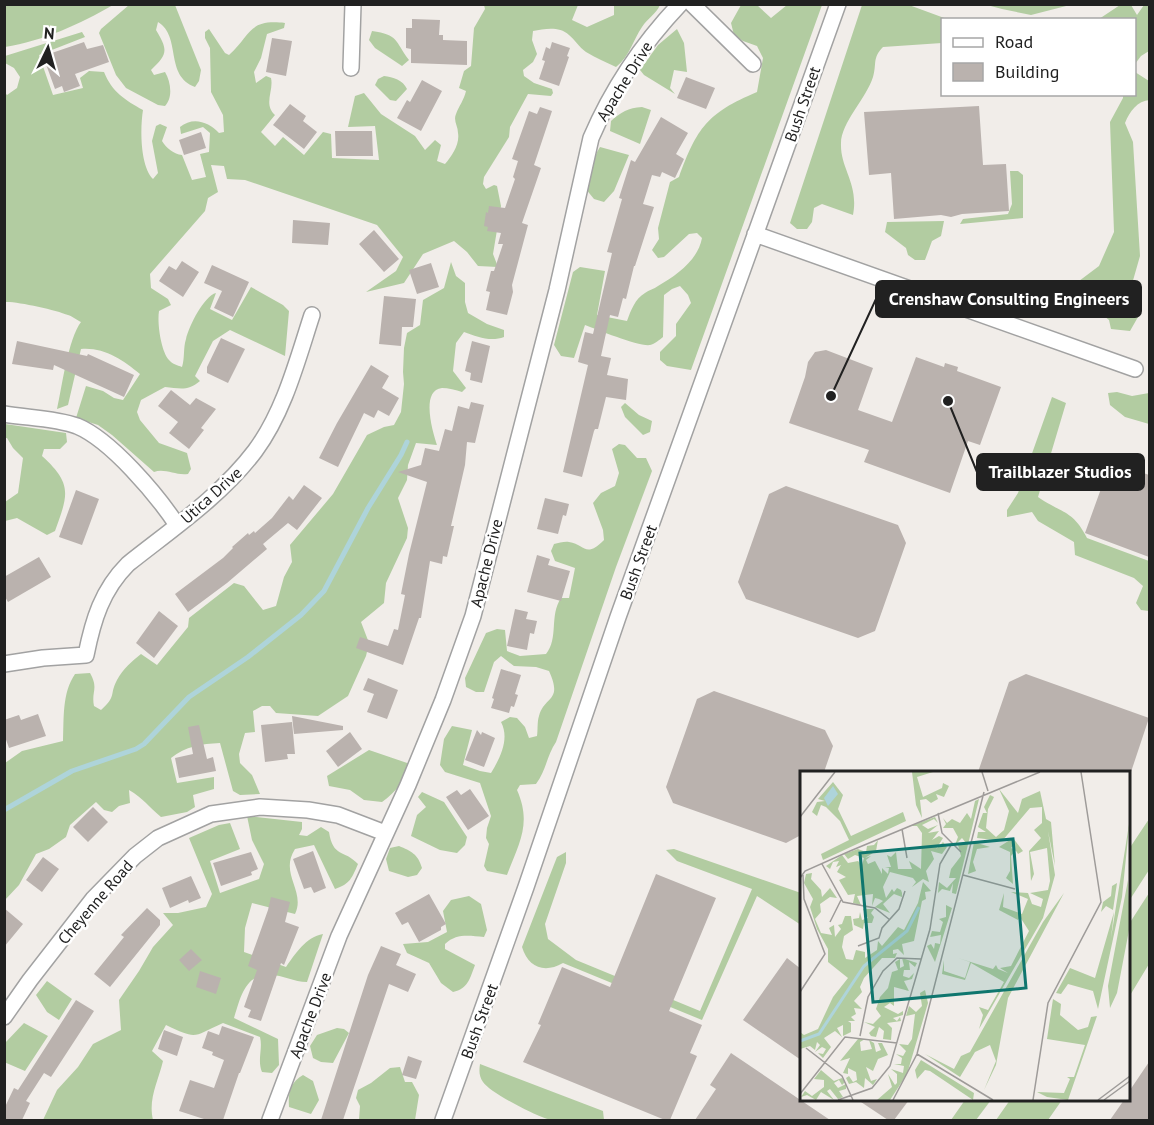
<svg xmlns="http://www.w3.org/2000/svg" width="1154" height="1125" font-family="'PT Sans',sans-serif">
<style>
.forest{fill:#b2cca1}
.lines{fill:none;stroke-linecap:round;stroke-linejoin:round}
.stream{stroke:#aed4da;stroke-width:5}
.building{fill:#bab2ae}
.street-casing{stroke:#a2a2a2;stroke-width:18}
.street{stroke:#fff;stroke-width:15}
.labels{text-anchor:middle;stroke-width:5;stroke-linejoin:round;paint-order:stroke}
.street-label{font-size:16px;fill:#212121;stroke:#fff}
.inset-river{fill:none;stroke:#aed4da;stroke-width:3}
.inset-road{fill:none;stroke:#9e9b99;stroke-width:1.5}
.view{fill:#0f766e;fill-opacity:0.15;stroke:#0f766e;stroke-width:3}
.inset-edge{fill:none;stroke:#212121;stroke-width:3}
.leader{fill:none;stroke:#212121;stroke-width:2}
.callout-dot{fill:#212121;stroke:#fff;stroke-width:2}
.callout{fill:#212121;stroke:#212121;stroke-width:2}
.callout-label{font-size:18px;text-anchor:middle;font-weight:bold;fill:#fff}
</style>
<rect width="100%" height="100%" fill="#f1ede9"/>
<path class="forest" d="M4 5 5 4 113 5C80 24 43 41 5 47Z
M129 5H175L201 70 199 81 195 87C164 75 182 37 158 22L156 30C168 50 168 54 151 70L154 75 165 72C171 82 173 98 165 106L158 105 126 88 116 75 99 33 101 29Z
M484 5H578L572 20 587 27 614 15V5H660C656 14 648 18 642 27 633 40 630 56 616 67 606 62 596 58 586 52 579 47 575 40 569 35 559 26 545 29 533 31L532 40 537 54 533 62 523 70 524 76 534 83 552 89 553 93 551 96 528 94 510 127 509 137 484 177 483 184 486 189 494 185 497 186 501 206 493 254 498 267 478 266 467 252 454 241 423 254 404 283 366 292 396 271 403 257 377 225 245 180 227 179 224 166 211 165 218 192 208 198 205 211 150 274 151 288 168 299 171 305 159 311C157 323 161 351 169 360 172 364 177 365 182 367 185 358 183 348 186 339 189 326 204 296 216 293L210 309 232 320 251 287 283 305 289 311 285 356 230 330 213 341 195 376 200 381C187 392 179 388 165 387L141 400 137 412 140 420 159 443 187 453 191 469 188 474C176 476 165 468 154 472L112 435 98 425 76 418 86 386 103 391 114 398 123 400 140 374C123 360 104 347 81 349L68 405 57 409C62 387 68 339 81 322 77 320 72 316 68 315 56 310 16 301 5 302V93L7 95 17 88 20 77 14 68 5 63V56L82 32 85 37 39 55 53 95 83 88 80 78 89 71 104 72C112 92 125 100 143 110 140 128 140 166 153 179L158 173 152 141 156 126 160 124 167 127 162 141C166 148 174 154 182 155L192 180 206 177 200 154 209 152 210 133 203 127 181 134 180 127C193 116 209 122 219 133L224 132 223 115 211 92 210 48 205 38V32L209 29 225 53 229 55C252 34 248 19 285 23L284 28 267 34 261 58 254 72 256 83 266 76 271 78C274 91 263 104 275 115L261 132 275 146 283 137 304 155 323 132 331 134 332 158 379 160 375 126 348 127 355 96 364 93 381 114 415 136 425 150 435 140 441 145 437 161 445 164C452 156 460 144 458 133 458 126 453 121 456 114 459 106 464 100 466 91L459 88 464 71 471 66 474 28 485 9Z
M741 5H757L771 18 787 5H822L691 370 667 366 660 360V352L676 336V324L691 303 688 295 680 286 672 289 664 295 663 337C659 340 655 344 650 345 640 347 598 330 585 325L574 358 561 356 554 345 573 272 580 267 605 271 597 315 627 321C631 310 635 299 645 293 649 290 654 289 658 286 677 275 698 260 702 238L697 233 689 234 664 257 658 258 652 250 659 239 658 228 670 182 679 177C697 128 707 113 757 92L763 58 757 46 743 41 734 35 731 23Z
M862 5H909L947 19 942 20V43L883 47C872 58 877 64 873 77 867 97 841 123 841 143 840 169 859 183 853 215L822 204 814 208 812 222 807 229H797L790 223Z
M987 5 1070 4V5L1031 15 1002 9Z
M1120 5H1131L1137 15 1144 5H1149V51L1141 56 1135 64 1134 20 1099 19Z
M677 29 684 43 687 72 674 70 670 88 675 94 644 75 640 70 658 45Z
M372 31C399 35 394 40 409 60L402 66 375 48 369 40Z
M1135 72 1149 81 1150 100C1137 101 1130 111 1125 123L1133 142 1140 256 1128 298 1138 317 1130 331 1111 329 1109 320 1104 316 1094 317 1082 303 1075 284 1099 266 1114 232 1110 122 1123 98V95L1134 94Z
M384 76C393 77 403 80 407 89L396 101 390 100 375 85 378 79Z
M642 107 651 110 640 144 610 131 611 121C621 112 628 108 642 107Z
M600 147 629 155 614 191 604 202 594 199 585 188 597 152Z
M1010 171H1018L1023 175V218L960 224 963 219 1008 214 1012 204Z
M944 221 941 236 932 241 925 260H915L908 255 906 248 885 232 887 222Z
M451 262 456 276 465 283V302L468 313 487 324 504 330V337C491 342 477 337 464 332L456 343 453 371 466 388 462 392C456 390 448 388 442 388 420 390 433 433 437 445L416 443 408 465 407 480 398 498 408 528 407 538 386 583 384 603 361 622 369 643 366 656 348 696 318 716 276 713 270 706H262L253 711 255 732 245 733 239 754 240 763 252 775 260 794 240 795 233 791 220 743C201 744 186 746 171 758L177 783 214 777V789L193 795 195 807 187 812 161 817C149 807 143 798 129 790L130 803 119 806 112 812 104 810 96 802 70 825 66 837 49 849 36 854 19 885 5 900V763L22 751 63 741C64 718 62 693 75 674L90 673C99 689 91 691 94 706L101 710C117 696 109 695 117 680 123 669 132 661 141 654L157 665 188 627 189 618 234 583 244 586 263 610 276 606 284 577 292 562 290 545 333 494 367 435 384 427 394 425 401 412 404 384 403 372 404 348 407 333 420 325 423 300 444 288Z
M1117 392 1132 396 1149 393V424L1125 417 1110 405 1108 393Z
M1052 397 1066 403 1038 497C1061 513 1073 510 1087 538L1149 561V611L1141 610 1136 603 1143 586 1134 578 1075 555 1074 542 1038 521 1032 512 1007 517V510L1018 493Z
M625 403 639 415 652 421 650 432 643 435 625 417 621 407Z
M5 424 66 433 67 442 60 449H44L42 456C73 484 68 495 55 531L47 535 17 518 5 521V502L18 493 23 458 13 448 7 438H5Z
M619 444 625 445 637 458H646L652 471 616 567 556 742C547 755 546 771 536 784L520 785 517 790C532 824 519 843 507 875L487 871 484 866 489 844 486 838 487 828 491 816 480 783 445 772 440 765 444 739 452 726 472 730 463 765 480 771 491 773C500 758 510 739 501 722L510 717 517 718 525 727 529 738 537 736C538 730 537 722 539 716 545 695 563 702 549 671L536 667 514 666 501 656 494 662 484 692H476L466 687 465 678 486 633 497 629 505 630 507 651 520 656 546 654C559 638 549 616 561 598H569L575 568 555 561 551 551 554 544C559 543 565 541 569 542 585 544 585 559 604 540L603 530 593 503 601 493 615 486 619 473 612 449Z
M369 750 413 765C405 780 396 792 382 802L364 800 350 790 329 786 327 776Z
M422 792 444 802 467 837 465 845 457 853 440 850 411 836 417 815 426 807 418 797Z
M247 816 302 822V829L299 835 307 836 321 827 329 832C333 858 344 849 358 864 352 878 350 884 335 889L314 845 295 849C279 874 306 891 295 914L252 903 245 928 244 952 286 967C295 954 306 937 323 934L307 982C294 982 283 975 270 975 245 973 240 999 234 1018L278 1039 279 1065 272 1073 262 1072C257 1060 263 1049 260 1037L223 1023C192 1037 198 1040 166 1025L152 1051 163 1061C158 1082 148 1099 153 1120H43L57 1090 78 1067 93 1044 121 1030 119 1000 139 971 153 947 173 925 163 913H178L206 907 212 894 189 838 219 825 230 823 240 849 210 861 220 893 259 879 264 864 252 840Z
M1149 819V870L1129 901V849Z
M399 846C411 851 418 854 422 868L417 875 408 877 389 871 386 859 390 848Z
M674 849 801 893V925L757 896 702 1020 563 963C544 974 528 967 522 947L557 857 566 852V863L545 924 548 939 576 960 700 1011 752 889 677 861 666 850Z
M1149 893V964L1129 997V924Z
M469 896 481 904 487 930 484 937C469 936 457 933 445 944V949L475 965C470 978 468 989 453 992L441 983 429 963 407 953 403 944 428 942 447 932 443 911 451 900Z
M47 981 72 999 59 1020 47 1012 36 995Z
M24 1023 48 1036 25 1071 4 1062 5 1043Z
M337 1028 344 1029 349 1033 333 1063 321 1062 313 1058 310 1046 317 1035Z
M480 1064 603 1111 604 1120C588 1121 569 1123 552 1120 540 1119 489 1092 483 1082 479 1076 479 1071 480 1064Z
M400 1067 405 1082H412L419 1095 415 1120H359L360 1106 356 1098 358 1090 371 1083 390 1068Z
M303 1075 313 1081 319 1100 311 1114 289 1107C288 1092 290 1083 303 1075Z
M965 1100H991L976 1120H951Z
M1010 1100H1062L1048 1120H996Z"/>
<g class="lines">
<path class="stream" d="M4 810 72 771 136 749 144 744 189 697 248 657 301 615 324 591 368 508 401 455 407 442"/>
</g>
<path class="building" d="M412 19 440 20 439 35H443V40L467 41V65L411 63V49L406 48V28H412Z
M272 38 292 41 286 76 266 72Z
M84 42 87 49 103 45 109 62 75 74 80 86 64 92 62 86 55 89 43 56Z
M552 42 570 48 567 56 569 57 559 86 539 79 545 61 542 60 546 47 550 49Z
M686 77 715 88 706 109 677 98Z
M422 80 442 91 421 131 397 118 407 100 410 102Z
M290 104 306 116 303 121 317 132 304 149 273 125Z
M979 106 983 165 1006 164 1009 211 962 214 951 217 941 215 894 219 891 173 869 175 864 112Z
M540 107 552 111 534 165 541 168 522 223 528 225 512 285 513 292 507 315 486 310 490 292 486 291 491 271H494L503 244H498L501 233 487 231 488 227 484 226 486 212 488 213 489 206 505 208 515 179 513 177 518 161 512 159 529 111 537 114Z
M661 117 688 133 676 154 684 159 675 178 662 172 660 177 652 175 643 204 654 207 635 266H634L626 299 623 298 618 317 610 315 601 356 611 358 607 375 628 379 626 400 606 397 598 429H595L594 431 582 477 563 472 588 365 578 362 585 332 593 334 612 253 607 252 622 199 619 198 631 160 635 162Z
M335 131H372L373 156H336Z
M201 132 206 148 184 155 179 140Z
M293 220 330 223 328 245 292 243Z
M374 230 399 259 384 272 359 244Z
M182 261 199 272 183 297 159 281 169 266 176 270Z
M431 263 439 287 417 294 409 270Z
M212 265 249 282 233 317 214 308 222 291 204 283Z
M384 296 416 299 413 327H402L401 346 379 344Z
M221 338 245 349 228 383 207 373V367Z
M17 341 87 356 88 354 134 375 124 397 54 365 53 370 12 364Z
M472 341 490 346 482 383 470 380 471 373 465 371Z
M826 350 873 368 858 410 892 422 916 357 944 367 945 363 958 367 957 371 1001 387 980 445 968 441 950 493 864 462 869 450 789 423 805 377 808 362 815 352Z
M371 365 389 376 382 388 399 398 389 416 378 410 374 418 364 413 338 467 319 458 337 423Z
M171 390 190 405 196 398 216 409 201 428 204 430 189 449 169 433 178 422 158 406Z
M471 402 484 405 475 443 467 442 465 465 451 526H454L447 557 443 556 442 564 430 561 421 618H419L403 665 356 648 360 637 388 646 394 629 398 630 405 595 401 594 409 554 427 482 398 472 421 465 425 448 439 451 445 429 452 431 458 406 469 409Z
M1111 461 1149 475V557L1085 533Z
M304 485 322 498 297 530 288 523 263 544 267 549 227 583 188 612 175 594 223 558 233 548 232 547 248 533 249 535 254 531 255 533 272 518 289 496 293 500Z
M786 486 898 525 906 543 875 631 858 638 746 599 738 582 769 494Z
M76 490 99 499 82 545 59 537Z
M545 498 569 504 566 516 563 515 558 534 537 529Z
M537 555 550 559 548 565 570 571 561 601 527 592Z
M39 557 51 577 8 602 4 595V577Z
M515 609 528 612 526 619 537 621 534 634 530 633 527 650 507 646Z
M159 611 178 626 154 658 136 643Z
M501 669 521 675 515 694 518 695 514 707 511 706 509 713 491 708 494 699 492 698Z
M1026 674 1149 718 1131 772H978L1009 682Z
M368 678 398 690 387 719 367 712 374 694 363 690Z
M714 691 825 730 833 746 824 772H801V835L786 843 673 803 666 787 697 699Z
M38 714 46 736 9 748 4 734V720L19 715 21 720Z
M292 716 343 726V730L294 734Z
M292 722 295 754H287L288 759 265 762 261 725Z
M199 725 207 759 213 757 216 771 179 778 175 758 193 754 188 727Z
M477 730 481 735 482 732 495 738 484 767 465 760Z
M350 732 362 749 338 767 326 751Z
M470 789 489 816 468 830 446 797 457 790 461 795Z
M93 807 108 822 88 842 73 827Z
M313 851 326 888 314 893 311 887 304 889 293 859Z
M251 852 258 869 251 872 252 875 221 886 213 863Z
M43 857 59 869 42 892 26 880Z
M656 874 716 898 669 1011 702 1025 690 1053 697 1056 670 1120H665L523 1062 541 1025 538 1024 562 967 610 987Z
M191 876 201 898 189 903 188 900 170 908 162 888Z
M429 894 446 924 441 927V930L419 942 408 922 402 925 395 913Z
M271 897 290 902 285 922 299 927 284 965 281 963 261 1021 248 1017 251 1010 244 1007 257 970 248 966 268 910Z
M4 908 23 924 4 947Z
M147 908 160 920V925L110 987 94 974 124 937 121 935Z
M381 946 401 954 396 965 416 974 408 992 389 984 343 1120H321L368 975Z
M191 949 202 960 189 971 179 960Z
M787 958 801 969V1060L743 1020Z
M200 971 221 978 216 994 196 987Z
M76 1000 94 1011 51 1077 44 1073 26 1101 30 1103 22 1120H4V1109L14 1088 18 1090Z
M222 1026 254 1037 240 1073H239L223 1120H207L179 1111 190 1080 214 1088 224 1060 212 1055 213 1052 202 1048 208 1031 219 1035Z
M164 1030 183 1037 177 1056 158 1049Z
M731 1053 830 1120H695L716 1089 710 1085Z
M408 1056 422 1061 416 1079 402 1075Z
M1149 1062V1120H1110L1124 1100H1128V1093Z
M858 1100H909L894 1120H888Z"/>
<g class="lines">
<defs>
<path id="street" d="M692 4 753 64
M351 68 353 4
M755 234 1135 369
M4 414C28 418 55 418 77 426 111 440 157 495 177 525
M4 664 43 658 86 655C93 620 102 590 128 564 172 529 221 496 255 451 284 412 297 361 312 315
M4 1017 30 980 93 899 135 856 158 838 211 814 260 807 308 810 338 815 385 833
M270 1120 339 936 408 785 443 700 473 616 557 290 591 138C612 89 643 43 680 4
M443 1120 526 887 618 617 838 4"/>
</defs>
<use href="#street" class="street-casing"/>
<use href="#street" class="street"/>
</g>
<g class="labels">
<g class="street-label">
<text transform="translate(624 81) rotate(-58)" y="6">Apache Drive</text>
<text transform="translate(802 104) rotate(-71)" y="6">Bush Street</text>
<text transform="translate(211 495) rotate(-42)" y="6">Utica Drive</text>
<text transform="translate(638 562) rotate(-70)" y="6">Bush Street</text>
<text transform="translate(486 563) rotate(-76)" y="6">Apache Drive</text>
<text transform="translate(95 902) rotate(-49)" y="6">Cheyenne Road</text>
<text transform="translate(310 1015) rotate(-69)" y="6">Apache Drive</text>
<text transform="translate(479 1021) rotate(-70)" y="6">Bush Street</text>
</g>
</g>
<g transform="translate(800 771)">
<rect width="330" height="330" fill="#f1ede9"/>
<path d="M112 1H133L117 6 123 26 142 17 143 12 149 15 144 26 136 23 138 28 131 32 126 28 120 29 122 47 116 34ZM33 11 43 24 38 38 51 65 103 41 106 50 23 89 21 83 49 69 40 50 26 36 21 34 17 45 12 41 17 31 25 30 18 28ZM199 18 218 42 222 28 240 20 246 48 251 51 255 95 248 60 255 104 243 147 179 258 183 244 179 236 188 239 204 211 171 192 165 209 142 203 144 189V200L165 207 170 191 158 187 193 198 196 194 198 198 208 202 200 197 211 195 229 160 220 146 218 149 199 139 204 122 203 136 222 143 228 128 211 121 228 122 232 133 241 136 243 128 230 122 248 119 250 110 247 77 230 81 234 103 231 110 229 80 241 67 234 59 242 52V36L230 37 202 70 177 67 178 61H186L178 56 183 42H187L184 36 190 24 194 26 188 38 186 57 196 66 204 59 209 40ZM179 28 156 123 152 122 153 112 150 120 142 118 138 122 139 111 147 117 156 107H149L151 98 161 85 158 74 166 72 162 67 155 74 158 66 153 57H143L146 53 143 47 147 52 152 48 160 52 167 42 171 48 175 30ZM135 46 138 52 134 48 122 54 128 58 138 54 128 62 139 60 132 69 139 65 143 67 136 78 143 71 147 76 142 83 131 80 134 88 126 100 129 111 123 108 112 116 116 111 113 107 90 101 83 116 86 127 92 118 94 121 97 117 101 119 102 122V126L94 123 83 133 90 142 75 136 83 130 79 128 75 127 72 135 73 123 57 125 61 134 53 132 55 123 48 124 39 109 46 106 37 101 41 94 36 96 39 90 33 91 30 98 26 95 42 84 48 92 58 90 62 94 64 87 55 84 48 88 44 83 58 78 66 81 67 75 74 74 78 69 76 80 65 87 71 85 66 89 68 93 75 90 82 103V97L88 103 89 97 85 96H91L87 84 91 86 96 81 98 98H112L109 90 121 98 122 62 117 55H110ZM330 47 322 126 298 238 293 220 268 213 261 223 256 222 270 197 295 207 314 141 311 167ZM213 67 223 80 218 83 213 75 211 77 216 79 211 85 213 113 206 107 210 100V81L199 76ZM174 71 190 76 177 78 173 91 176 100 168 103ZM12 102 11 108 21 119 22 126 30 117 37 127 30 126 20 133 21 141 15 148 21 162 32 164 29 157 34 154 35 166 41 158 38 154 42 153 45 145H51L53 159 44 165 42 176 46 188 53 189 56 179 65 181V187L77 179 78 170 82 175 98 156 104 159 118 132 123 111 131 120 125 121 126 128 122 130 114 170 102 173 104 184 98 178 93 179V183L97 182 95 187H82L64 207 60 216 62 221 54 230 62 238 54 237 56 243 51 246 55 250H48L51 252V261L43 265V254L37 257 42 266 35 260 24 267 31 276 23 287 18 282 23 283 26 278 22 276 15 281 20 274 17 271 15 279 10 275 0 278V261L4 264 18 258 33 226 48 207 28 191V178L17 158 10 136 13 128 4 112 6 103ZM328 109 330 154 317 222 310 237 308 215ZM317 112 313 139 306 135 301 141 303 131 311 125 312 115ZM264 122 208 227 196 294 184 319 196 290 190 274 175 281 160 306 125 283 154 298 161 285 170 281 243 151ZM146 134 152 137 135 191 127 175 131 173 134 178 135 172 140 173 141 164 130 166 132 160 140 161 143 151 139 148 146 146ZM63 138H74L71 142 74 146 72 152H64L63 158 54 154 53 148 59 147 60 141 62 149 68 147ZM102 187 117 192 115 196 109 191 110 199H104L103 205 109 207 114 202 112 208 104 210 109 220 94 216V235L90 232 84 236 98 243 103 240V244L93 247 97 250 100 246 101 250 87 252 92 257 91 269 83 268 84 260 79 256 76 266 71 265 69 262 75 256 64 251 73 253 81 245 76 238 80 226 88 217 92 201 98 199 95 191 100 188V197L104 195ZM125 219 128 232 107 303 90 329H77L92 316 88 303 95 314 97 312V303L91 298 103 302 104 295 94 293H101L102 287 96 283 103 285 106 280 99 273 108 274 112 268 115 243 106 245 109 235 116 241 122 235 120 222ZM253 228 261 233 260 244 278 259 288 256 291 246 297 245 268 329 247 326 237 321 264 322 270 308 267 306H274L285 274 247 268ZM58 268H65L60 271 61 280 72 278 69 269 74 272 76 281 81 279 78 272H82L88 284 78 288 73 300 66 296 71 310 77 308 73 314 65 307 64 317 56 311 49 313 46 307 49 305 53 311 57 309 56 301 48 297V303L43 302 50 287 40 290ZM121 289 174 322 173 329 130 300 125 299 117 308 115 299ZM21 299 34 310 42 307 45 311 42 314 39 309 34 312 38 317 46 313V318L39 320 43 326 38 328 30 318 27 320 34 329 21 321 16 329 7 324 1 326 5 320 12 325 24 316V309L14 308Z" fill="#b2cca1"/>
<path d="M33 15 38 23 28 35 24 27Z" fill="#aed4da"/>
<path class="inset-river" d="M0 270 19 263 64 195 107 160 119 136"/>
<path class="inset-road" d="M182 1 188 20M138 42 142 62 161 81M0 46 35 1M102 58 107 87M22 93 43 131 75 137 90 149M163 104 215 118M0 107 5 100 50 80 240 1M30 151 41 129M58 175 79 167 82 157 99 138 105 120M0 221 25 183 4 128 3 104M60 265 68 226 83 200 97 187 121 188M6 277 42 305 53 329M117 283 193 329M0 323 45 266 97 272M38 329 72 317 90 295 130 158 140 93 151 74M93 329 117 283 184 21M233 329 248 232 301 131 281 1M298 329 330 305M304 329 330 310"/>
<path class="view" d="M213 68 226 217 73 231 60 82Z"/>
<rect width="330" height="330" class="inset-edge"/>
</g>
<path class="leader" d="M831 396L876 299M948 401L977 472"/>
<g class="callout-dot">
<circle cx="831" cy="396" r="6"/>
<circle cx="948" cy="401" r="6"/>
</g>
<g class="callout">
<rect x="876" y="281" width="265" height="36" rx="6"/>
<rect x="977" y="454" width="167" height="36" rx="6"/>
</g>
<g class="callout-label">
<text x="1009" y="305">Crenshaw Consulting Engineers</text>
<text x="1060" y="478">Trailblazer Studios</text>
</g>
<rect width="1154" height="1125" fill="none" stroke="#212121" stroke-width="12"/>
<rect x="941" y="18" width="195" height="78" fill="#ffffff" stroke="#a6a6a6" stroke-width="1.5"/>
<rect x="953" y="38" width="30" height="9" fill="#ffffff" stroke="#a6a6a6" stroke-width="1.5"/>
<text x="995" y="48" font-size="18" fill="#212121">Road</text>
<rect x="953" y="63" width="30" height="18" fill="#bab2ae" stroke="#a6a6a6" stroke-width="1.5"/>
<text x="995" y="78" font-size="18" fill="#212121">Building</text>
<g transform="translate(48 48) rotate(5)" stroke="#ffffff" stroke-width="4.5" paint-order="stroke">
<path d="M0-4.5L10 22L0 15L-10 22Z" fill="#212121"/>
<text y="-9" font-size="16" font-weight="bold" text-anchor="middle" fill="#212121">N</text>
</g>
</svg>
